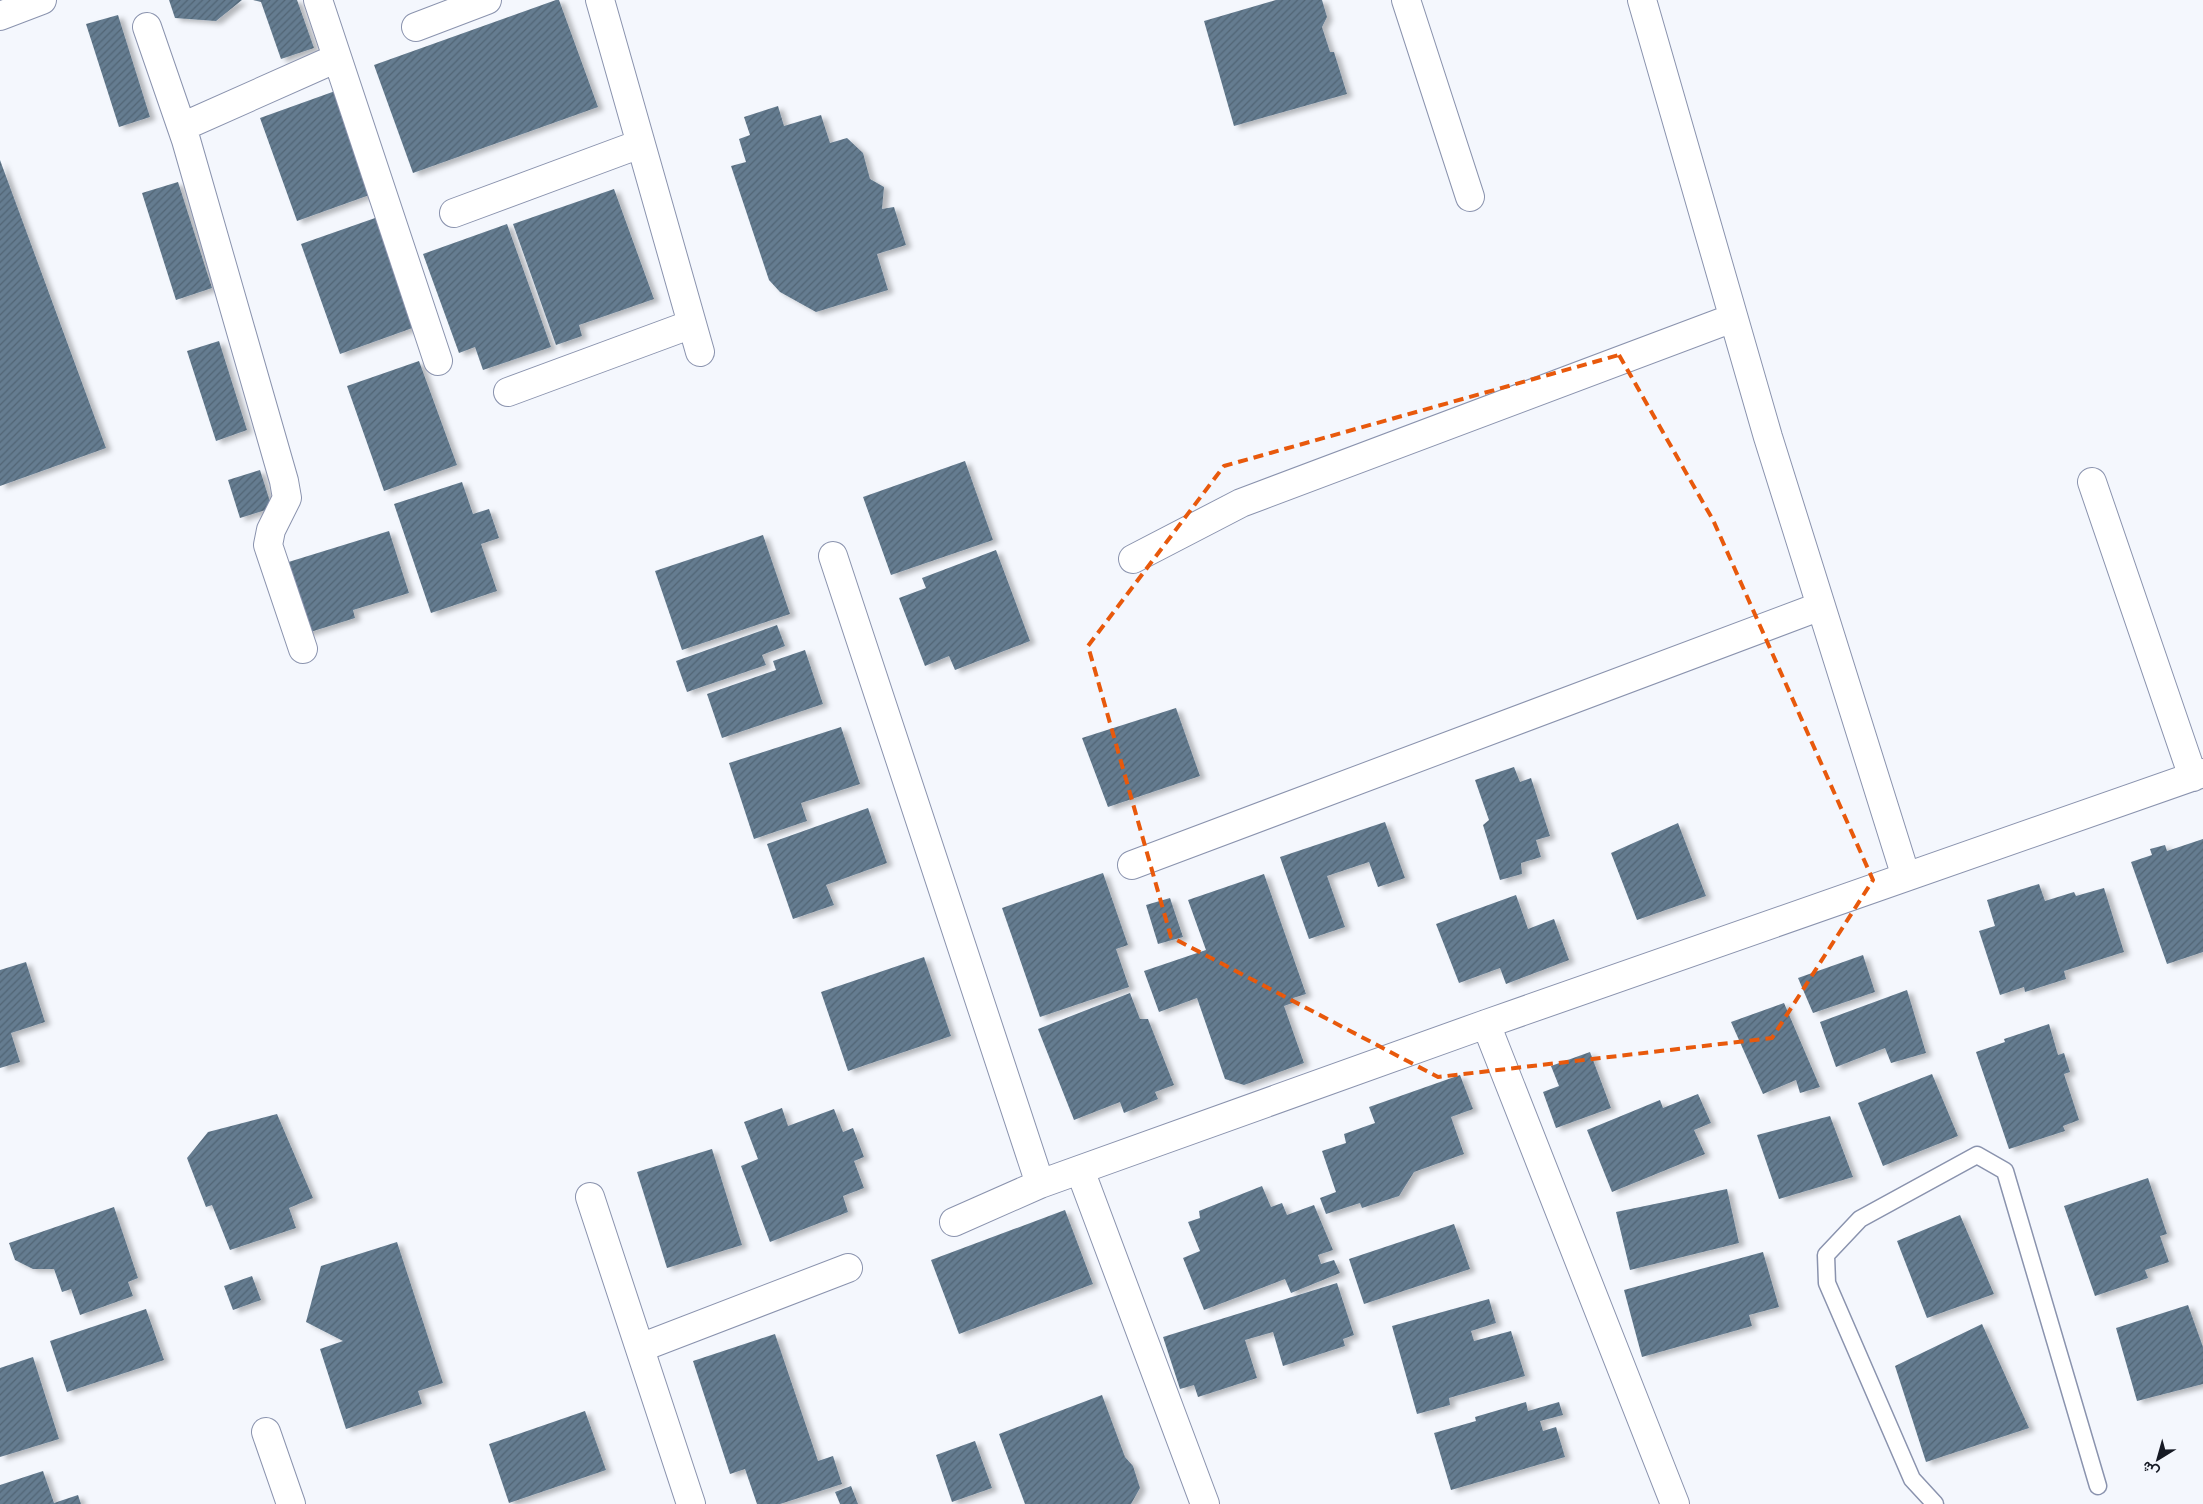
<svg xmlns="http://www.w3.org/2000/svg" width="2203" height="1504" font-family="'Work Sans',Vazirmatn,sans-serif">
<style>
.building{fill:url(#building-hatch);filter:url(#shadow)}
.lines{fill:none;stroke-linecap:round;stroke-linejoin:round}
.service-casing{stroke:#8a93ae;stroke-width:19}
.minor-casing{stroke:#8a93ae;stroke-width:30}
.service{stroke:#fff;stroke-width:16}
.minor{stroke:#fff;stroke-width:28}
.marked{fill:none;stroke:#e8590c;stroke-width:4;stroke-dasharray:10 6;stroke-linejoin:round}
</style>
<defs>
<pattern id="building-hatch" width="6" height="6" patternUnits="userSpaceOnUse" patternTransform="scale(1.25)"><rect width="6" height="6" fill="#657c90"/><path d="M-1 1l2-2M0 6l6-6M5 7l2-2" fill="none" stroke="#526575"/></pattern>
<filter id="shadow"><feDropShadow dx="5.5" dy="3" stdDeviation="2.5" flood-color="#0004"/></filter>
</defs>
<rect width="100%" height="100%" fill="#f4f7fd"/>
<path class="building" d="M169 0H242L216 21 175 18Z
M253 0H297L314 48 281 59 261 2Z
M556 0H559L598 107 413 173 374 65Z
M1276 0H1322L1327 17 1322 27 1330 52H1334L1347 94 1234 126 1204 21Z
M118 15 150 117 119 127 86 24Z
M338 90 375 193 297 221 260 118Z
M778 106 784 126 821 115 830 143 847 138 863 153 870 179 884 187 882 209 894 207 906 245 877 254 888 290 816 312 780 292 769 280 731 166 746 162 739 139 750 135 744 117Z
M0 160 106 448 0 486Z
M178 182 212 288 176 300 142 193Z
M614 189 654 299 579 325 582 336 556 345 513 224Z
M378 217 418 326 340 354 301 244Z
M507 224 551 347 483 370 475 347 459 353 423 254Z
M219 341 247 430 216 441 187 351Z
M419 361 457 465 384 491 347 386Z
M965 461 993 540 891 575 863 497Z
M260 470 272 508 240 518 228 480Z
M462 482 473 514 489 509 499 538 481 544 497 591 431 613 394 504Z
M389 531 409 593 353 610 355 618 304 634 282 564Z
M763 535 790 614 682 650 655 571Z
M996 550 1030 641 955 670 949 656 925 666 899 598 926 588 922 578Z
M777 625 785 646 762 655 766 665 687 692 676 661Z
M805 650 823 704 722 738 707 694 776 670 773 661Z
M1176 708 1200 776 1108 807 1082 738Z
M841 727 860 784 801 803 807 821 754 839 729 763Z
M1514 767 1520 782 1531 778 1550 836 1536 840 1541 857 1521 863 1522 874 1500 880 1483 825 1489 820 1475 780Z
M868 808 887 863 826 885 834 905 793 919 767 844Z
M1385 822 1405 878 1378 887 1369 862 1327 876 1345 927 1309 939 1280 857Z
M1678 823 1706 896 1637 920 1611 853Z
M2203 839V952L2167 964 2131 862 2152 855 2150 849 2165 845 2167 851Z
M1103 873 1128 945 1116 949 1129 987 1040 1017 1002 908Z
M1264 874 1306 994 1293 998 1295 1002 1284 1006 1304 1063 1244 1085 1225 1079 1197 998 1159 1012 1144 971 1206 950 1188 900Z
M2039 884 2045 901 2074 892 2076 896 2104 888 2124 952 2064 971 2066 979 2025 992 2024 987 2000 995 1979 931 1995 926 1987 900Z
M1516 895 1528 929 1554 919 1569 960 1506 984 1500 968 1459 983 1436 924Z
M1170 898 1183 937 1158 944 1146 905Z
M1863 955 1875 992 1813 1013 1798 978Z
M924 957 951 1036 848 1071 821 992Z
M26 962 45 1022 11 1033 20 1062 0 1068V970Z
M1907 990 1926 1053 1891 1063 1885 1048 1836 1067 1820 1022Z
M1130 993 1140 1019H1148L1174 1085 1155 1092 1158 1099 1124 1113 1120 1102 1074 1120 1038 1029Z
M1784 1003 1820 1087 1800 1093 1796 1080 1763 1094 1731 1022Z
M2049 1024 2058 1055 2064 1053 2070 1072 2064 1074 2079 1120 2063 1126 2065 1131 2009 1149 1976 1052 2005 1042 2004 1039Z
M1590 1052 1611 1108 1556 1128 1543 1092 1559 1086 1551 1066Z
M1932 1074 1958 1136 1883 1166 1858 1103Z
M1460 1075 1473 1109 1451 1117 1464 1154 1414 1172 1399 1196 1362 1208 1360 1203 1326 1214 1320 1198 1336 1192 1322 1151 1346 1143 1344 1134 1375 1123 1369 1107Z
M1698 1094 1711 1123 1694 1130 1705 1154 1612 1192 1587 1130 1660 1100 1663 1108Z
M782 1108 788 1126 834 1109 843 1132 853 1128 864 1157 854 1161 864 1188 843 1196 848 1212 770 1242 741 1166 758 1159 744 1122Z
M277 1114 313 1198 289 1208 296 1228 230 1250 212 1205 206 1207 187 1158 208 1132Z
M1830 1116 1853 1177 1779 1199 1757 1135Z
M712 1149 742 1245 667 1268 637 1172Z
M2148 1178 2167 1234 2160 1236 2169 1262 2145 1270 2148 1278 2095 1296 2064 1206Z
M1262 1186 1271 1207 1282 1203 1287 1215 1314 1205 1333 1250 1318 1255 1321 1264 1334 1260 1340 1273 1291 1293 1285 1279 1204 1310 1183 1258 1200 1251 1188 1222 1200 1218 1199 1211Z
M1727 1189 1739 1243 1630 1270 1616 1212Z
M114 1207 138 1278 128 1282 133 1296 80 1315 71 1289 62 1292 54 1269H33L15 1260 9 1243Z
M1065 1210 1093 1284 959 1334 931 1260Z
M1960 1215 1994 1294 1927 1318 1897 1241Z
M1454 1224 1470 1269 1364 1304 1349 1259Z
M397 1242 443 1383 418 1391 422 1404 346 1429 320 1349 343 1341 306 1322 321 1266Z
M1763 1252 1779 1307 1749 1315 1752 1326 1642 1357 1624 1290Z
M252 1276 261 1300 233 1310 224 1286Z
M1337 1283 1354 1335 1343 1339 1345 1346 1283 1366 1273 1332 1245 1340 1257 1378 1198 1397 1194 1385 1180 1389 1163 1337Z
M1489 1299 1496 1323 1471 1331 1474 1341 1511 1331 1525 1376 1449 1398 1450 1405 1417 1414 1392 1326Z
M2188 1305 2203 1347V1384L2137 1401 2116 1328Z
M146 1309 164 1360 67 1392 50 1341Z
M1982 1324 2029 1428 1926 1462 1895 1366Z
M775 1334 818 1461 833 1456 842 1484 780 1504H757L745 1469 730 1474 693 1361Z
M33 1357 59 1439 0 1457V1368Z
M1102 1395 1125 1457 1133 1466 1140 1488 1131 1504H1025L999 1434Z
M1526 1402 1528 1411 1559 1402 1563 1415 1540 1421 1543 1431 1556 1427 1565 1457 1451 1490 1434 1433 1476 1421 1475 1417Z
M585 1411 606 1470 509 1503 489 1444Z
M975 1441 992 1488 952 1502 936 1455Z
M43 1471 54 1503 78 1495 81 1504H0V1485Z
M851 1486 858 1504H840L835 1492Z"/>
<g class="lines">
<defs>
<path id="service" d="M1935 1504 1912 1479 1827 1283 1826 1255 1860 1219 1977 1155 2005 1171 2098 1486"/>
<path id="minor" d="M318 0 438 361
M600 0 700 352
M1406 0 1470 197
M1642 0 1768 437 1906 877
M0 16 42 0
M147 27 186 140 284 481 287 498 271 530 268 545 303 649
M416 27 487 0
M182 127 337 58
M454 213 640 144
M508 392 692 324
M2092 482 2193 777
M833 556 1040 1184
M1133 559 1241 503 1733 318
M1132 865 1821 606
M1486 1024 1675 1504
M1080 1170 1205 1504
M590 1197 691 1504
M954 1222 1040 1184 1486 1024 2203 773
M640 1348 848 1268
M266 1432 291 1504"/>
</defs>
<use href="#service" class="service-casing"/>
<use href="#minor" class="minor-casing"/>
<use href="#service" class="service"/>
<use href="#minor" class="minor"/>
</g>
<path class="marked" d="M1619 355 1713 520 1873 880 1772 1038 1438 1077 1171 937 1088 646 1224 466Z"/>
<g transform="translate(2158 1459) rotate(217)" stroke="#f4f7fd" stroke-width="4" paint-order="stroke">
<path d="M0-4L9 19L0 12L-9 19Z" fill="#161a24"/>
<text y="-8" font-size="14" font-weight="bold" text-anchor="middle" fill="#161a24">ش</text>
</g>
</svg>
